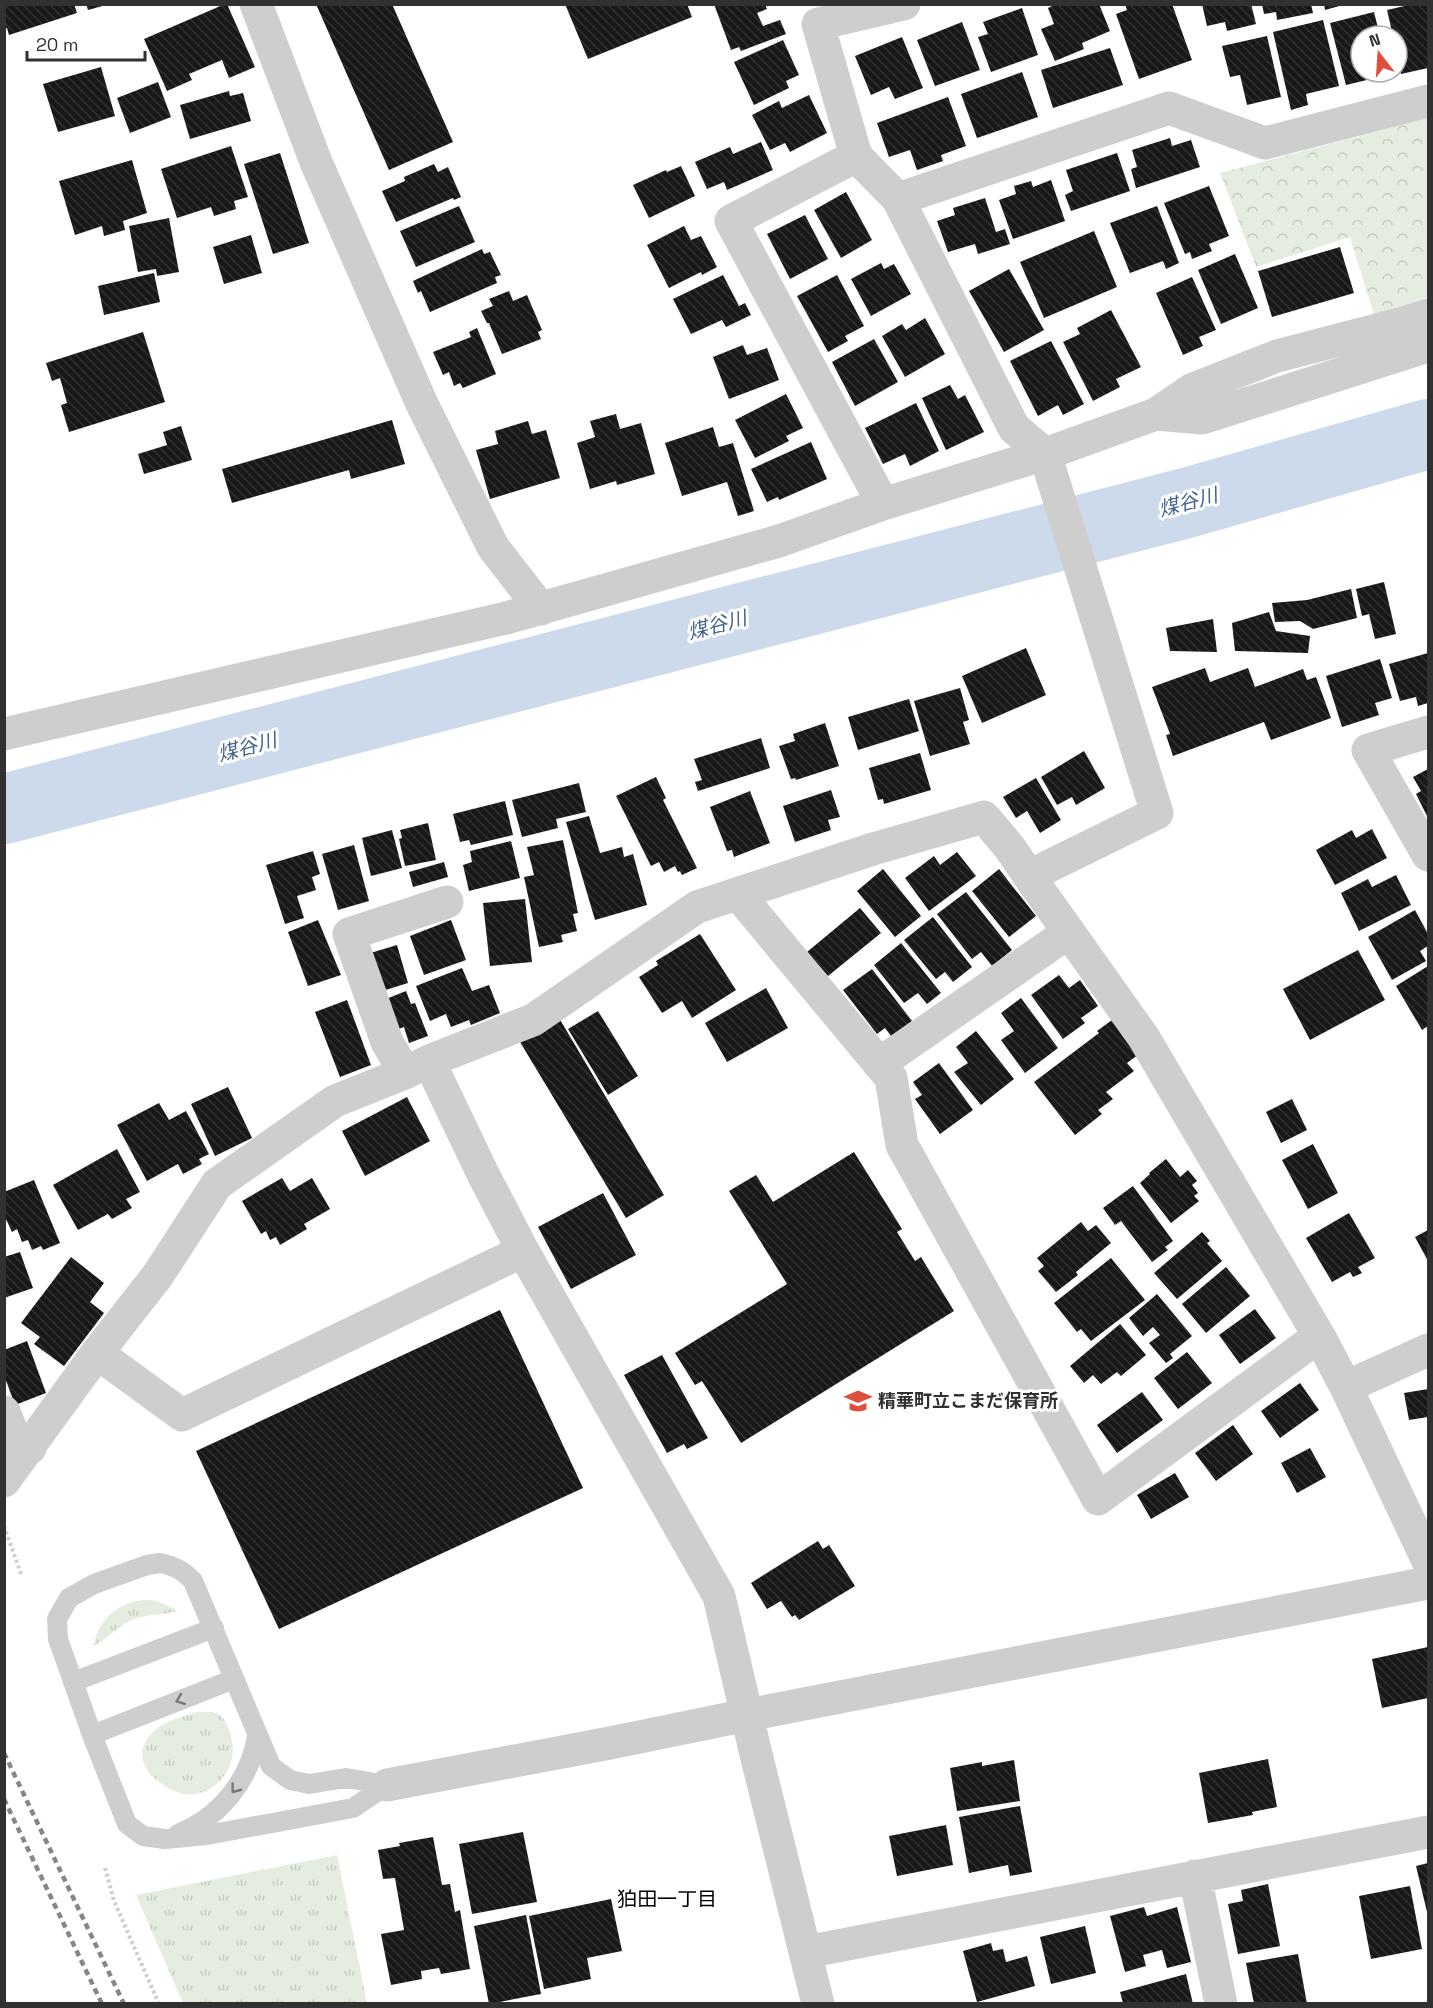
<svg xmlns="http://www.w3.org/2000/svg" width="1433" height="2008" font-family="'Space Grotesk','Noto Sans JP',sans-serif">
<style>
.grass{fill:url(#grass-tufts)}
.park{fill:url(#park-crowns)}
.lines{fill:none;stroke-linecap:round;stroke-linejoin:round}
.river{stroke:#cddaeb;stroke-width:70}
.building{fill:url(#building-back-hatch)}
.path{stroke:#cecece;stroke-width:4;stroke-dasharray:3 3;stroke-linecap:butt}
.lane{stroke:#cecece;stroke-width:20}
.street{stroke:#cecece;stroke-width:33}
.rail{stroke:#868686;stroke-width:4.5;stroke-dasharray:6 4.5;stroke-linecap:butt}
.oneway{stroke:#787878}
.labels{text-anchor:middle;stroke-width:6;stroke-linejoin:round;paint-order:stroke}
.poi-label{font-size:18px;font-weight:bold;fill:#313131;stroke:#fff;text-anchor:start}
.water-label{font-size:20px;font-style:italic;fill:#416390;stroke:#fff}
.neighbourhood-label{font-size:20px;fill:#000;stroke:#fff}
</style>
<defs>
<pattern id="grass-tufts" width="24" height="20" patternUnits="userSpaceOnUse" patternTransform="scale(1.5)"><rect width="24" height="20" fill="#e4ede0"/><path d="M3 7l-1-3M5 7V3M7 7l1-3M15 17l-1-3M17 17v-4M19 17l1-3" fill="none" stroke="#c4ccc1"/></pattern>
<pattern id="park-crowns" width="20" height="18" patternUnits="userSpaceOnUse" patternTransform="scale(1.5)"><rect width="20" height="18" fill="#e4ede0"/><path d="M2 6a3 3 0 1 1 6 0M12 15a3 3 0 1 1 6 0" fill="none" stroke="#c4ccc1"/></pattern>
<pattern id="building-back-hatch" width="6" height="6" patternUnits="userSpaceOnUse" patternTransform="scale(1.5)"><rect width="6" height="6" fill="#181818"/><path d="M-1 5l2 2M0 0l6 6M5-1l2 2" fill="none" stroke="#313131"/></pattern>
</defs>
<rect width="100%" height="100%" fill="#fff"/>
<path class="grass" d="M144 1600 157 1601 178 1611C164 1615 149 1614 134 1619 119 1625 107 1639 94 1646 97 1620 119 1602 144 1600Z
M197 1712C203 1712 211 1711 216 1713 223 1716 227 1723 229 1730 232 1738 234 1749 232 1758 228 1781 201 1802 177 1792 153 1783 128 1758 152 1733 163 1721 182 1717 197 1712Z
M337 1855 367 2003H183L136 1895Z"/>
<path class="park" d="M1428 118V297L1374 315 1350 237 1256 267 1220 173Z"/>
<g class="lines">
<path class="river" d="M4 809 1190 502 1428 434"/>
</g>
<path class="building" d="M4 4H74L77 13 9 35 7 28 4 29Z
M86 4H106V5L88 10Z
M225 4H227L255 67 229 78 222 60 189 74 192 80 167 91 144 39Z
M316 4H392L453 142 389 170Z
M565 4H687L692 17 588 59Z
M714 4H765L767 9 757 13 763 26 780 20 786 34 741 51 739 47 731 50Z
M1056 4H1099L1110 31 1082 43 1084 49 1055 61 1041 29 1054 24 1048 8Z
M1125 4H1172L1192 60 1139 79 1116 14 1127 10Z
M1202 4H1251L1256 24 1227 31 1225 22 1207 26Z
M1262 4H1311L1313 13 1277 20 1276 12 1264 14Z
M1324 4H1343V5L1325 10Z
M1413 4H1428V68L1401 74 1397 54V36H1393L1387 10Z
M1022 8 1038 55 991 72 978 37 988 34 983 22Z
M1374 12 1380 36H1361V72H1370L1371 79 1346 85 1330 23Z
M1323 20 1339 86 1306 94 1308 105 1291 110 1273 32Z
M962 22 980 70 935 86 917 40Z
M1267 36 1281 97 1247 105 1240 75 1230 77 1222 46Z
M902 37 923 88 895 99 889 87 871 95 855 56Z
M783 40 799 75 786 81 789 88 754 105 734 62Z
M1110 48 1123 85 1053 108 1041 70Z
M101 67 115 116 58 132 43 84Z
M1022 72 1038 117 977 138 961 94Z
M158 82 171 117 130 133 117 98Z
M229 91 230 96 243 93 251 121 190 139 180 105Z
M809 95 827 133 790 152 785 143 770 150 752 115 779 101 782 108Z
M948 97 966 146 941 155 943 161 917 170 910 150 889 157 877 123Z
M1170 138 1172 146 1191 140 1200 167 1136 188 1131 169 1137 167 1132 150Z
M761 142 773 170 727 190 724 182 707 189 695 162 730 147 733 154Z
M231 146 248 197 234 201 236 209 214 216 211 207 177 218 161 169Z
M280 153 309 243 273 254 244 164Z
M1117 153 1130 191 1071 211 1065 195 1073 191 1066 170Z
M132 160 147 213 123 221 125 230 104 236 102 226 75 235 59 181Z
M434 164 438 172 448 167 461 197 454 200 453 198 396 222 382 191 405 181 404 177Z
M681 166 695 196 649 218 633 185 666 170 667 172Z
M1051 180 1065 221 1013 239 999 200 1016 194 1014 186 1031 181 1033 187Z
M1209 186 1229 236 1209 244 1212 251 1192 259 1190 252 1185 254 1164 203Z
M846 192 872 240 841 258 814 210Z
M985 198 996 232 1005 229 1010 244 978 254 975 244 948 252 937 221 955 215 953 208Z
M459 206 475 242 416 267 400 231Z
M1157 206 1179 263 1166 269 1163 261 1130 273 1110 223Z
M805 215 828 259 790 279 767 234Z
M169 218 179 272 157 276 156 269 138 272 129 226Z
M684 226 691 240 701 236 717 267 702 275 701 272 669 288 647 245Z
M1094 231 1117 287 1044 318 1020 262Z
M251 235 262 273 224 284 213 247Z
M1340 247 1354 293 1272 317 1258 271Z
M482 249 484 254 490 252 501 275 495 277 497 283 430 312 421 291 418 293 413 281Z
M1235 254 1258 308 1221 324 1198 270Z
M881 263 884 269 894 264 911 294 871 316 851 279Z
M1009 269 1044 330 1004 352 969 291Z
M154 273 160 302 104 315 98 286Z
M723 275 739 306 745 303 751 315 726 327 722 320 691 334 673 299Z
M837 275 864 326 845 336 848 341 828 352 797 296Z
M1192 277 1216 330 1199 337 1203 346 1183 355 1156 293Z
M509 291 513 301 527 295 542 330 538 332 541 339 502 354 489 323H487L481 311 493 306 489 299Z
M1111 310 1141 367 1116 379 1120 387 1093 401 1063 342 1080 334 1077 328Z
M925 318 945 354 905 377 882 336 902 324 906 330Z
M477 328 496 374 463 388 460 383 454 386 449 372 443 375 433 352 471 337 469 332Z
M143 332 165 402 69 432 61 405 67 403 60 378 52 381 46 363Z
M874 339 898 382 855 406 832 362Z
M1051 341 1084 404 1063 415 1058 405 1038 416 1010 361Z
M743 345 747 355 767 348 779 380 729 399 713 357Z
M950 385 958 399 965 395 984 432 946 450 922 398Z
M786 394 803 428 786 436 789 441 755 458 735 420Z
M916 403 939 451 910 466 905 454 883 464 865 428Z
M616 414 620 429 641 423 655 474 617 485 616 481 590 489 577 443 595 437 590 421Z
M392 420 405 464 351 479 349 470 232 503 222 469Z
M528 421 532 434 546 430 560 478 490 499 476 450 498 444 495 431Z
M181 426 192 460 144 474 138 454 167 445 163 432Z
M713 427 719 447 733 443 754 511 738 516 727 482 682 496 665 443Z
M811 442 827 479 779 500 778 497 767 502 751 469Z
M1384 582 1396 634 1375 639 1369 614 1362 616 1356 589Z
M1351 589 1357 618 1313 629 1300 621 1275 622 1272 603 1307 600Z
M1269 612 1276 631 1310 636 1308 653 1235 651 1232 623Z
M1213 619 1217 652 1170 651 1166 628Z
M1026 648 1046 695 982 723 962 676Z
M1428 653V703L1418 706 1416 697 1400 701 1389 664Z
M1380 659 1392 698 1375 703 1379 715 1342 727 1326 676Z
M1205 668 1210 682 1248 668 1255 687 1303 669 1307 680 1316 677 1331 718 1271 740 1264 722 1173 756 1166 735 1170 734 1152 687Z
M960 688 969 720 963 722 970 744 930 756 914 701Z
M909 699 919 731 858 750 848 717Z
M825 723 839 766 796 780 795 778 791 779 779 746 795 741 793 734Z
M761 738 770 768 698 791 695 782 702 780 694 759Z
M1084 751 1105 788 1076 805 1072 797 1057 805 1041 777Z
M920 753 931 790 884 804 883 799 878 800 869 768Z
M1428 769V818L1416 794 1421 791 1413 777Z
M656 777 666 798 663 800 697 868 682 875 680 871 678 872 675 866 664 872 659 862 651 866 616 796Z
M1036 778 1061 820 1040 833 1027 811 1016 818 1003 797Z
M579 783 586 812 556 819 558 828 522 837 512 800Z
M831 790 840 817 828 820 831 830 795 842 783 806Z
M750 791 770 843 734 857 732 850 727 851 710 807Z
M505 801 513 835 471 845 469 840 460 842 453 814Z
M589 816 600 853 622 847 624 857 633 854 647 905 595 920 566 822Z
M428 823 436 860 405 866 399 839 402 838 400 830Z
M1372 829 1387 858 1335 885 1316 850 1352 830 1356 838Z
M392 830 402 868 371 876 362 838Z
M563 840 578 913 573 914 577 931 561 935 563 942 539 947 524 877 534 875 527 847Z
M511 841 520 878 469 891 463 865 472 862 470 851Z
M354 845 369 901 338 910 322 854Z
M313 851 320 874 312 877 316 890 297 896 304 918 285 924 266 865Z
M957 852 976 876 929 911 905 878 934 856 940 865Z
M444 862 448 877 413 887 409 872Z
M883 869 921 916 895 937 857 891Z
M999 869 1036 916 1009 937 972 891Z
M1396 875 1411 905 1359 931 1341 893 1368 879 1372 887Z
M966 892 1012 950 992 966 981 952 972 959 937 914Z
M525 899 532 962 490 966 483 903Z
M860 908 881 933 828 976 807 952Z
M1415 910 1428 934V946L1420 951 1426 961 1392 980 1368 937Z
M933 917 972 967 953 982 945 972 936 979 904 940Z
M318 920 341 975 308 986 288 932Z
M451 920 466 960 424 975 410 936Z
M700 934 736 990 692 1018 682 1001 662 1013 639 977 658 965 656 961Z
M901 943 941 993 927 1004 918 993 904 1003 874 965Z
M397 945 408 983 379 992 367 954Z
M1358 950 1385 1000 1310 1040 1283 989Z
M1428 966V1026L1422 1030 1396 986Z
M462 968 472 991 489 985 500 1013 471 1025 469 1020 451 1027 446 1014 430 1021 416 986Z
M872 969 912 1021 891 1036 885 1028 877 1034 843 990Z
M1059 975 1069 988 1080 980 1098 1006 1081 1018 1085 1023 1063 1039 1031 995Z
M766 988 788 1028 727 1062 705 1023Z
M406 991 411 1004 415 1003 428 1036 409 1043 404 1027 396 1030 381 1001Z
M1021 998 1058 1048 1025 1073 1001 1040 1014 1031 1001 1013Z
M347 1000 371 1065 340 1077 315 1012Z
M598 1011 638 1076 608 1095 568 1029Z
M559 1018 664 1195 626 1218 520 1042Z
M1112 1020 1139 1054 1127 1063 1134 1071 1106 1092 1113 1099 1098 1110 1102 1114 1075 1135 1034 1082 1099 1033 1097 1031Z
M976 1031 1014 1079 981 1105 954 1072 968 1063 956 1047Z
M939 1063 973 1110 940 1134 915 1099 922 1095 913 1082Z
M228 1087 252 1138 215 1156 191 1104Z
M407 1097 430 1141 365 1176 342 1131Z
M1292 1099 1307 1130 1281 1143 1266 1112Z
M159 1103 169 1120 186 1111 209 1154 199 1159 202 1164 183 1174 178 1164 147 1181 117 1125Z
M1313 1144 1338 1193 1308 1209 1282 1160Z
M117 1149 140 1192 126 1199 132 1208 112 1219 108 1214 78 1230 53 1185Z
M854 1152 902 1229 897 1232 915 1261 921 1257 954 1311 741 1443 702 1381 695 1385 675 1353 787 1284 729 1191 756 1175 773 1202Z
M1166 1159 1180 1177 1188 1170 1197 1181 1192 1185 1198 1193 1194 1196 1199 1201 1171 1223 1140 1183 1150 1174 1149 1173Z
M282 1178 290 1191 312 1178 330 1209 304 1224 307 1229 280 1245 276 1237 270 1240 266 1231 261 1234 242 1201Z
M34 1180 60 1243 43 1250 41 1246 32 1250 28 1240 22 1242 17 1229 12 1232 4 1215V1192Z
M1133 1186 1173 1241 1165 1247 1168 1250 1152 1262 1121 1221 1115 1225 1103 1208Z
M603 1193 636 1255 571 1289 538 1227Z
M1349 1213 1375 1258 1358 1267 1362 1273 1353 1277 1350 1272 1332 1282 1306 1238Z
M1081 1222 1088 1231 1096 1225 1111 1243 1076 1272 1078 1275 1056 1292 1038 1271 1044 1266 1037 1258Z
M1428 1230V1261L1415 1237Z
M1202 1232 1210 1241 1207 1243 1222 1261 1177 1299 1154 1273Z
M20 1252 33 1288 4 1298V1257Z
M71 1257 104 1283 90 1302 104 1313 64 1366 34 1344 40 1337 21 1323Z
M1111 1258 1145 1300 1091 1341 1081 1329 1077 1332 1054 1303Z
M1226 1267 1250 1296 1206 1333 1182 1304Z
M1157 1294 1192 1336 1170 1354 1173 1358 1166 1363 1149 1343 1160 1335 1153 1327 1143 1336 1129 1318Z
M1255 1309 1276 1338 1240 1364 1219 1335Z
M500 1310 583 1488 279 1629 196 1451Z
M1120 1324 1146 1355 1121 1376 1117 1372 1101 1384 1093 1375 1084 1383 1070 1366Z
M27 1341 46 1393 15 1405 4 1375V1350Z
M1187 1352 1212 1383 1178 1409 1154 1378Z
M662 1355 708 1438 687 1449 684 1444 667 1453 624 1375Z
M1300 1383 1319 1410 1280 1438 1261 1411Z
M1428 1389V1417L1409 1420 1404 1393Z
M1142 1392 1163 1420 1117 1453 1097 1425Z
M1233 1425 1253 1454 1216 1481 1195 1453Z
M1310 1448 1326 1477 1297 1493 1281 1463Z
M1175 1473 1189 1497 1151 1519 1137 1495Z
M818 1541 823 1549 829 1545 855 1586 799 1620 795 1615 792 1617 781 1601 767 1609 751 1583Z
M1428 1647V1698L1382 1708 1372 1659Z
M1268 1759 1277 1807 1252 1812 1253 1815 1208 1823 1199 1773Z
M1014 1760 1020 1801 957 1811 950 1768 982 1762V1766Z
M1020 1806 1032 1872 1010 1876 1008 1865 969 1873 959 1817Z
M946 1825 953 1865 897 1876 889 1836Z
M523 1832 537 1902 472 1914 459 1844Z
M433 1837 442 1885 450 1884 455 1912 460 1910 470 1969 441 1974 439 1968 421 1971 422 1979 391 1985 381 1934 404 1930 395 1878 383 1879 378 1850 400 1846 399 1843Z
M1428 1863V1916L1416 1866Z
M1268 1884 1280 1946 1238 1954 1228 1904 1243 1901 1241 1890Z
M1410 1886 1422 1949 1371 1959 1359 1896Z
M611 1899 622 1951 587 1958 591 1979 544 1989 529 1916Z
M1144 1907 1147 1916 1177 1907 1191 1962 1167 1968 1162 1950 1143 1955 1146 1966 1125 1972 1110 1916Z
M526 1915 541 1994 489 2004 474 1926Z
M1085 1926 1096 1973 1051 1984 1040 1937Z
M991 1943 993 1951 1003 1949 1006 1962 1027 1956 1035 1986 977 2002 963 1951Z
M1298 1954 1307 2004H1254L1246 1963Z
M1186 1974 1193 2004H1128L1127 2002 1123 2003 1120 1992Z"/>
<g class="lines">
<path class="path" d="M4 1526 21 1574
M105 1868 114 1901 159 2004"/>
<path class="lane" d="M160 1563C174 1566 183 1570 193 1581L271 1766 290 1780 309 1784 346 1778 387 1785 353 1808 207 1835 165 1839 143 1836 127 1824 92 1735 58 1639 57 1619 69 1598 94 1584 147 1565Z
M73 1682 214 1628
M92 1735 234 1679
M178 1834C220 1817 250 1780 257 1736"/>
<path class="street" d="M256 4 316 162 422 404 493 547 541 609
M856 156 818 24 904 4
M1156 414 1202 418 1428 346
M883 504 731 221 856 156 898 199
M1428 732 1368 750 1428 855
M4 734 506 618 779 541 883 504 1045 454 1156 414 1193 389 1277 356 1396 325 1428 315
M1029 876 1144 1038 1319 1336 1346 1387 1428 1561
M738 894 891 1078 902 1145 1098 1499 1319 1336
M429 1061 483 1174 523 1251 719 1596 754 1746 818 2004
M879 1064 1069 932
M405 1073 387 1042 349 934 447 902
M97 1353 182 1415 523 1251
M1346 1387 1428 1350
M4 1412 13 1434 30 1448
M4 1481 97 1353 158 1275 217 1184 335 1101 405 1073 429 1061 533 1020 697 907 873 849 984 817 1010 848 1029 876 1157 813 1045 454 1014 428 898 199 1169 108 1265 143 1428 101
M387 1785 610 1743 747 1715 1428 1583
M1195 1876 1221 2004
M806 1952 1428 1832"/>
<path class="rail" d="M4 1753 124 2004
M4 1799 102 2004"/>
</g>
<defs><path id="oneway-chevron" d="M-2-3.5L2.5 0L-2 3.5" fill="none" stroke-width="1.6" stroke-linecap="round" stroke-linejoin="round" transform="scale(1.5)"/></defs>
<g class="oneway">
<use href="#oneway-chevron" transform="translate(180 1700) rotate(159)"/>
<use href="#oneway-chevron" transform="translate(235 1789) rotate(127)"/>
</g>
<defs>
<symbol id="school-bare" viewBox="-9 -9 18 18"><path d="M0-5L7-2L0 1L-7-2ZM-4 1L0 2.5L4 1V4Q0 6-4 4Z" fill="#de4f3d" stroke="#fff" stroke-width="2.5" paint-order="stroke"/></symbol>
</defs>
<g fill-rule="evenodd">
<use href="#school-bare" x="839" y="1382" width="38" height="38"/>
</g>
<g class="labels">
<g class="poi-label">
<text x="878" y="1407">精華町立こまだ保育所</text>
</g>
<g class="water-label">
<text transform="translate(1188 502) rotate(-15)" y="7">煤谷川</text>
<text transform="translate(717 625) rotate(-15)" y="7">煤谷川</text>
<text transform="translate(247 747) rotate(-15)" y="7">煤谷川</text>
</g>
<g class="neighbourhood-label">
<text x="667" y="1906">狛田一丁目</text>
</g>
</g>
<rect width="1433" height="2008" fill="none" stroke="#313131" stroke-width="12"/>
<g transform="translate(1379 54) rotate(343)"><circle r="28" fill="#ffffff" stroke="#adadad" stroke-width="1.5"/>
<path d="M0-4.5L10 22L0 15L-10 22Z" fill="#de4f3d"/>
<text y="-9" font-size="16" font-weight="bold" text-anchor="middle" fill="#313131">N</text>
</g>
<path d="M27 51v9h118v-9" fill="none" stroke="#313131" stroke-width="3"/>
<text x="36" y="51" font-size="18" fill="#313131" stroke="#ffffff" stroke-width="4.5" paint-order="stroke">20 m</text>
</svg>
